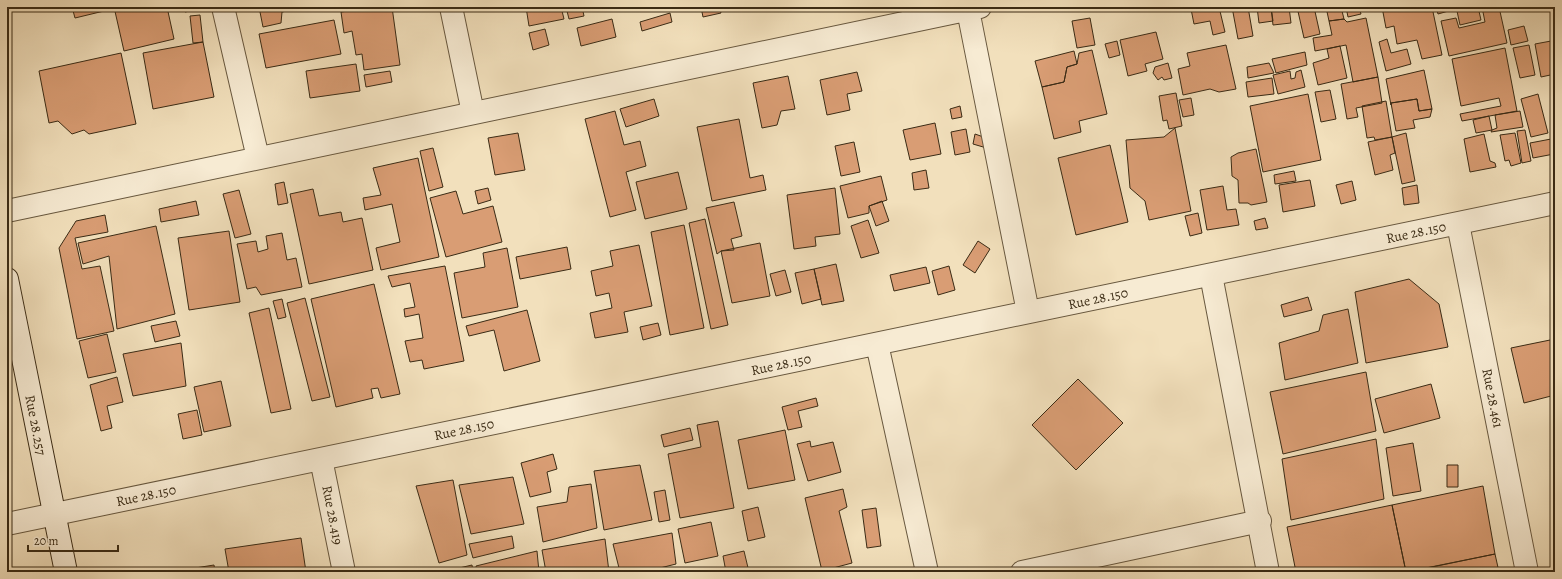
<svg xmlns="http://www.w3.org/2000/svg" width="1562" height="579" font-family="Alegreya,serif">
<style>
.building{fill:#d99d74;stroke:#3a2b15}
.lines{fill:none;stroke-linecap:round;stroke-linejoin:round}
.street-casing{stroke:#68583f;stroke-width:24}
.secondary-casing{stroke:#3a2b15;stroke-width:24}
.street{stroke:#f7ebd3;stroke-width:22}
.secondary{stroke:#f7ebd3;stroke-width:22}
.labels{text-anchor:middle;stroke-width:4;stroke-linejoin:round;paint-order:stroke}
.street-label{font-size:14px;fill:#3a2b15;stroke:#f7ebd3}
</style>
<rect width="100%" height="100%" fill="#f2e0bc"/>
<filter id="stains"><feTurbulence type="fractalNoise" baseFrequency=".005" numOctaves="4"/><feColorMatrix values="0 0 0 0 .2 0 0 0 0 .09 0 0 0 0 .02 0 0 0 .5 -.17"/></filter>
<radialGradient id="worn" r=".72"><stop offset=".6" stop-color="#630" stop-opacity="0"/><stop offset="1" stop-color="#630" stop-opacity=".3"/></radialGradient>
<path class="building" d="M72 7H103L104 11 75 18Z
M114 7H167L174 39 124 51Z
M184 7H199V9L185 12Z
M259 7H307L282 12 281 23 263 27Z
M377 7H392L400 65 364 70 362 54 356 55 352 31 344 33 341 12Z
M418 7H438V9L418 11Z
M526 7H561L564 19 529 26Z
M566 7H582L584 16 569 19Z
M701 7H719L721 13 703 17Z
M750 7H763V8L751 11Z
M1198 7H1219L1225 32 1213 35 1210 21 1194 24 1191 9Z
M1232 7H1248L1253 36 1238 39Z
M1257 7H1271L1273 21 1259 23Z
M1271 7H1289L1291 23 1273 25Z
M1297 7H1314L1320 34 1304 38Z
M1326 7H1341L1344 19 1329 21Z
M1346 7H1359L1361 14 1348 17Z
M1382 7H1432L1442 55 1422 59 1417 40 1397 44 1394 26 1386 28Z
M1436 7H1452V10L1438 14Z
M1474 7H1478L1481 20 1460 25 1457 11Z
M1482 7H1499L1507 43 1449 56 1441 21 1456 18 1459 28 1485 22Z
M670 13 672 22 642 31 640 22Z
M200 15 203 42 193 43 190 16Z
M1090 18 1095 45 1077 48 1072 21Z
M1366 18 1378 77 1353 82 1346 45 1315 51 1313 38 1332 35 1329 21 1344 19 1347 22Z
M612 19 616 37 581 46 577 28Z
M334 20 341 54 266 68 259 34Z
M1524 26 1528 41 1511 45 1508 30Z
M545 29 549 45 533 50 529 33Z
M1156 32 1163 59 1145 64 1147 71 1128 76 1120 40Z
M1387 39 1391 53 1407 49 1411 64 1386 71 1379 42Z
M1117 41 1120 55 1109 58 1105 44Z
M1551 41 1555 63V74L1541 77 1535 44Z
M203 42 214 97 153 109 143 53Z
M1226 45 1236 89 1219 92 1210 89 1183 95 1178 69 1190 66 1187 53Z
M1529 45 1535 75 1520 78 1513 48Z
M1340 46 1347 78 1318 85 1313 63 1329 58 1327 49Z
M1505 48 1517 111 1462 121 1460 114 1501 106 1499 98 1461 106 1452 59Z
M1092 50 1107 114 1079 121 1081 132 1054 139 1042 87 1064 82 1067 67 1077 64 1079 53Z
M1074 51 1077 64 1067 67 1064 82 1042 87 1035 61Z
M1305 52 1307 65 1276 73 1272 59Z
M121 53 136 124 89 134 84 130 72 134 58 121 49 123 39 71Z
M1168 63 1172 78 1164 80 1162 77 1158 80 1153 73 1155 67Z
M1269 63 1274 73 1248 78 1247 67Z
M356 64 360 91 310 98 306 71Z
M1301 70 1305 87 1278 94 1273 75 1290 71 1291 79 1295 78 1296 72Z
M1424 70 1432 109 1419 111 1417 99 1391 103V105L1386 79Z
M390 71 392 82 366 87 364 75Z
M857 72 862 91 847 94 850 110 827 115 820 80Z
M788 76 795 109 781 111 777 125 762 128 753 83Z
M1378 77 1382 103 1356 108 1358 117 1347 119 1341 84Z
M1272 78 1274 94 1248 97 1246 82Z
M1330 90 1336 119 1321 122 1315 92Z
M1176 93 1182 126 1169 129 1167 120 1163 121 1159 96Z
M1308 94 1321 160 1263 172 1250 106Z
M1538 94 1548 133 1531 137 1521 99Z
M1191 98 1194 115 1183 117 1179 100Z
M654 99 659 116 626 127 620 109Z
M1417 99 1419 111 1432 109 1430 117 1413 120 1415 128 1396 131 1391 103Z
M1386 101 1392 137 1375 140 1374 137 1367 138 1362 106Z
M960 106 962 117 952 119 950 109Z
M615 111 624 145 640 141 646 166 626 172 636 210 610 217 585 119Z
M1520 111 1523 127 1491 132 1492 130 1497 128 1495 115Z
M1489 116 1492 130 1476 133 1473 120Z
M739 119 750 178 763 175 766 190 712 201 697 127Z
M935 123 941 154 910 160 903 130Z
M1175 128 1191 211 1149 220 1145 201 1130 188 1126 140 1164 137Z
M966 129 970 152 955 155 951 132Z
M1525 130 1531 161 1522 163 1517 131Z
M518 133 525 170 495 175 488 138Z
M1406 133 1415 181 1402 184 1392 137Z
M1515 133 1521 163 1511 166 1509 160 1505 161 1500 135Z
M975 134 992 140 990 149 973 144Z
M1484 134 1490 161 1495 163 1496 167 1470 172 1464 139Z
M1392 137 1395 153 1390 155 1393 170 1375 175 1368 142Z
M1551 139 1554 154 1533 158 1530 143Z
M854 142 860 172 841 176 835 146Z
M1110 145 1128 222 1076 235 1058 158Z
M433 148 443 187 429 191 420 151Z
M1256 149 1267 202 1251 205 1248 203H1239L1238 180 1232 176 1231 157 1238 153Z
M418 158 439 257 381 270 376 248 400 242 392 204 365 210 363 198 381 195 373 168Z
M926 170 929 188 914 190 912 173Z
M1294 171 1296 181 1275 184 1274 175Z
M678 172 687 209 645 219 636 182Z
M881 176 887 200 869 206V213L848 218 840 186Z
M1310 180 1315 206 1283 212 1279 185Z
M1352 181 1356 200 1341 204 1336 185Z
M284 182 288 203 278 205 275 184Z
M1417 185 1419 203 1404 205 1402 188Z
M1223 186 1227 210 1236 209 1239 225 1207 230 1200 190Z
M488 188 491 200 478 204 475 191Z
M835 188 840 234 815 237 816 246 794 249 787 195Z
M313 189 319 216 341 212 343 222 362 218 373 270 309 284 290 194Z
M239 190 251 234 235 238 223 194Z
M456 191 463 214 493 206 502 242 446 257 430 198Z
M196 201 199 215 161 222 159 209Z
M882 201 889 221 876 226 869 206Z
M734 202 742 236 731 239 734 250 721 251 717 254 706 208Z
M1198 213 1202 233 1190 236 1185 216Z
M105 215 108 232 75 238 82 269 100 266 114 331 77 339 59 248 76 221Z
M1265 218 1268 228 1256 230 1254 221Z
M705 219 728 325 711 329 689 223Z
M868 220 879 253 861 258 851 226Z
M684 225 704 328 670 335 651 232Z
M156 226 175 314 117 329 109 256 83 264 78 243Z
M229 231 240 302 189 310 178 238Z
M282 233 287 260 296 258 302 287 261 295 256 287 247 289 237 244 256 241 258 252 268 249 266 236Z
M978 241 990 249 975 273 963 265Z
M760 243 770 296 732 303 721 251Z
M639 245 652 306 624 312 628 332 595 338 590 313 612 308 609 293 596 296 591 271 613 266 610 251Z
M567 247 571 269 520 279 516 257Z
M507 248 518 307 462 318 454 273 485 267 483 253Z
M836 264 844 301 822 305 814 269Z
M445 266 464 361 424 369 422 360 410 362 405 341 423 338 419 314 405 317 404 309 415 307 410 283 392 287 388 276Z
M949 266 955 290 938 295 932 271Z
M926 267 930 283 894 291 890 275Z
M814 269 821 299 802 304 795 273Z
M785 270 791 292 776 296 770 274Z
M1409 279 1439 304 1448 347 1366 363 1355 292Z
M374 284 400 394 381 398 378 388 371 389 373 398 336 407 311 299Z
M1308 297 1312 310 1284 317 1281 305Z
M305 298 330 397 312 401 287 303Z
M282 299 286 317 278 319 273 301Z
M269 308 291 409 271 413 249 313Z
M1348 309 1358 363 1285 380 1279 343 1319 331 1323 315Z
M527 310 540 361 504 371 494 330 469 336 466 326Z
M176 321 180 336 155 342 151 326Z
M658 323 661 335 643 340 640 327Z
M107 334 116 372 88 378 79 341Z
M1555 339V395L1524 403 1511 348Z
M181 343 186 386 133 396 123 354Z
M1366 372 1376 431 1283 454 1270 392Z
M117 377 123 402 107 406 112 428 101 431 90 385Z
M1078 379 1123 423 1076 470 1032 425Z
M221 381 231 426 204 432 194 387Z
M1431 384 1440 418 1384 433 1375 399Z
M816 398 818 406 798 411 802 427 788 430 782 407Z
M197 410 202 435 183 439 178 414Z
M718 421 734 508 680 518 668 454 701 447 697 425Z
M690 428 693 440 664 447 661 435Z
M785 430 795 480 748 489 738 440Z
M1376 439 1384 499 1291 520 1282 459Z
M810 441 811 447 833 442 841 472 808 481 797 444Z
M1413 443 1421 491 1393 496 1386 448Z
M553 454 557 469 547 472 551 492 530 497 521 463Z
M640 465 652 520 604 530 594 471Z
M1447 465H1458V487H1447Z
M513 477 524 524 471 534 459 485Z
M453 480 467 555 439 563 416 486Z
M591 484 597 528 543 542 537 507 567 502 569 487Z
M1483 486 1495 554 1406 572 1392 505Z
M843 489 847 507 839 511 852 563 822 571 805 498Z
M665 490 670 520 659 522 654 492Z
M1392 505 1406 572H1296L1287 527Z
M758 507 765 537 748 541 742 511Z
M876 508 881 546 867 548 862 510Z
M711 522 718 556 685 563 678 529Z
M672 533 676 564 644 572H620L613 544Z
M512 536 514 548 473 558 469 544Z
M301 538 306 572H229L225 549Z
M605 539 609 572H546L542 550Z
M537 551 539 572H477L476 566Z
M744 551 749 572H726L723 556Z
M1495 554 1499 572H1408Z
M214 565 215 572H170Z
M472 565 473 572H442Z"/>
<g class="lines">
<defs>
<path id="street" d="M223 7 258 158
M451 7 473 113
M968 10 1028 312
M7 211 980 7
M1458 224 1527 572
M1211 275 1268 572
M877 344 927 572
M321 459 344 572
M7 524 1555 203
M1022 572 1260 521"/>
<path id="secondary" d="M7 279 66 572"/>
</defs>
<use href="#street" class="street-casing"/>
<use href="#secondary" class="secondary-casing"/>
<use href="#street" class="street"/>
<use href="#secondary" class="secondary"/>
</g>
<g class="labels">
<g class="street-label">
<text transform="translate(1416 232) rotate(-12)" y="5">Rue 28.150</text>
<text transform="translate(1098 298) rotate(-12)" y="5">Rue 28.150</text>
<text transform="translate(781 364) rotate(-12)" y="5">Rue 28.150</text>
<text transform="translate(1493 398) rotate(79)" y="5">Rue 28.461</text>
<text transform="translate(36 425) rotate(79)" y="5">Rue 28.257</text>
<text transform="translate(464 429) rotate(-12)" y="5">Rue 28.150</text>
<text transform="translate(146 495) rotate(-12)" y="5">Rue 28.150</text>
<text transform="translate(333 515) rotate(79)" y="5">Rue 28.419</text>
</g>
</g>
<rect width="1562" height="579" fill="none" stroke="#f2e0bc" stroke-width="24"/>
<rect x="8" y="8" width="1546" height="563" fill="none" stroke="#3a2b15" stroke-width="2"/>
<rect x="12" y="12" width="1538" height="555" fill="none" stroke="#3a2b15"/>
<path d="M28 545v6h90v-6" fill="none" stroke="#3a2b15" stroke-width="2"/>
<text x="34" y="545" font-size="12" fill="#3a2b15" stroke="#f7ebd3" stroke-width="3" paint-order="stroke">20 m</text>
<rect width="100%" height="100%" filter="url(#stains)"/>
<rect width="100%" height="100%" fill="url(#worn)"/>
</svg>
